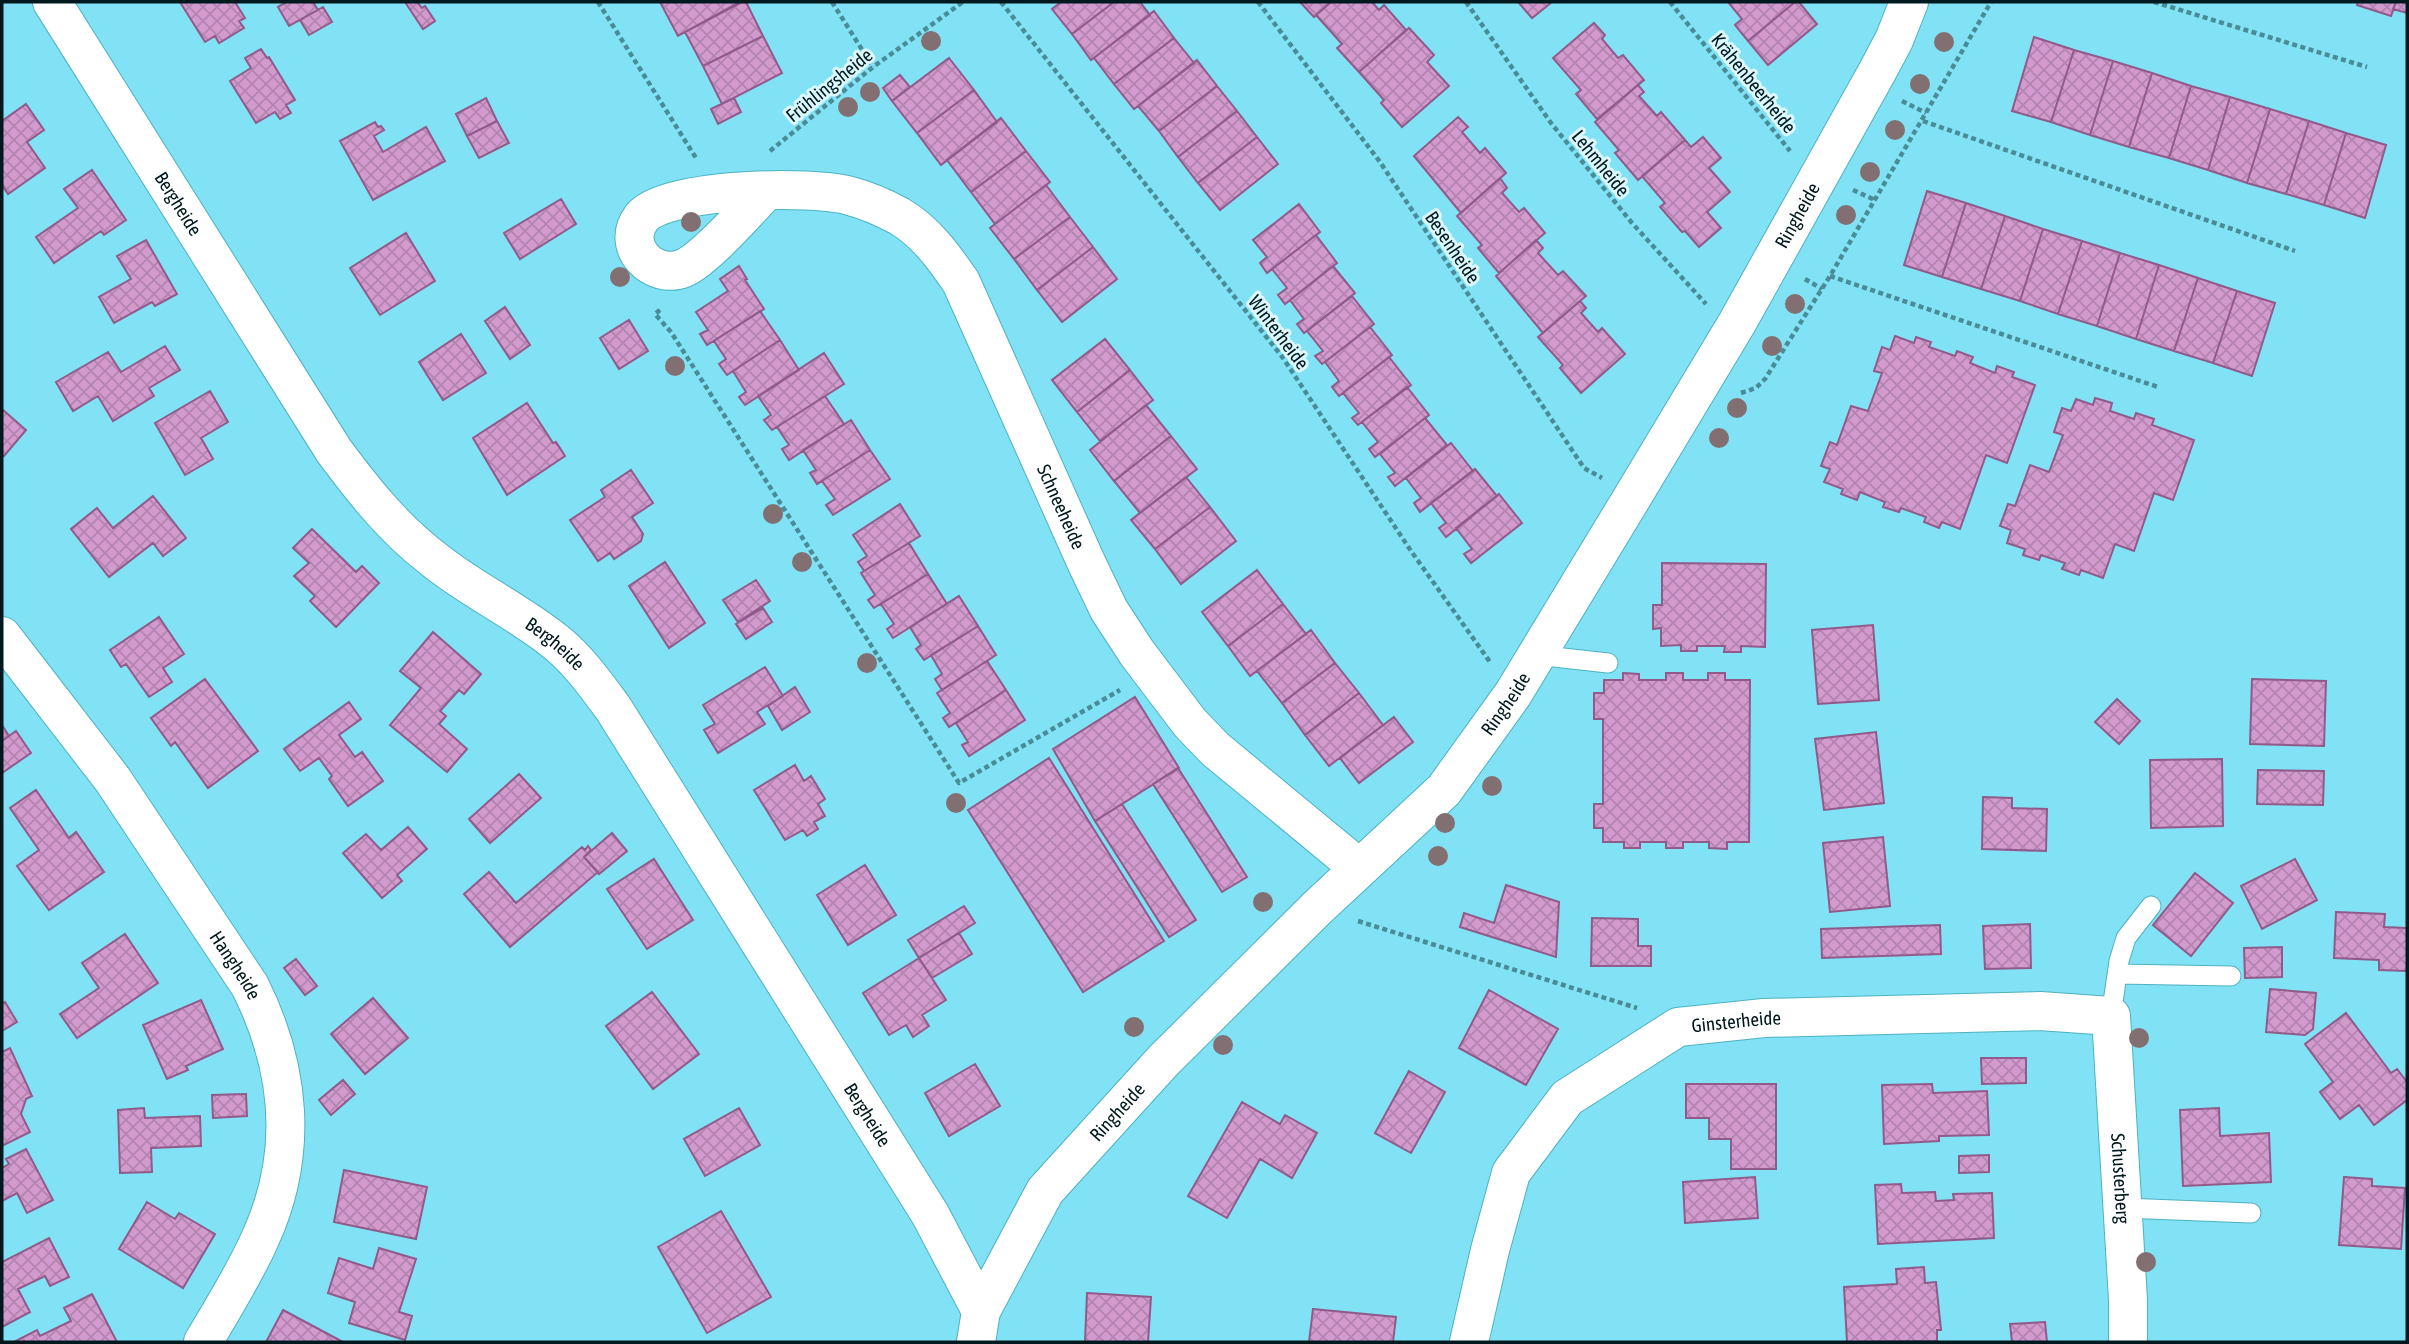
<svg xmlns="http://www.w3.org/2000/svg" width="2409" height="1344" font-family="'Asap Condensed',sans-serif">
<style>
.building{fill:url(#building-cross-hatch);stroke:#905b8b;stroke-width:2}
.lines{fill:none;stroke-linecap:round;stroke-linejoin:round}
.lane-casing{stroke:#4db2c2;stroke-width:21}
.street-casing{stroke:#4db2c2;stroke-width:40}
.path{stroke:#498b97;stroke-width:4.5;stroke-dasharray:5 3.5;stroke-linecap:butt}
.lane{stroke:#fff;stroke-width:19}
.street{stroke:#fff;stroke-width:38}
.tree{fill:#826f72}
.labels{text-anchor:middle;stroke-width:6;stroke-linejoin:round;paint-order:stroke}
.street-label{font-size:19px;fill:#00191e;stroke:#ddf8fd}
</style>
<defs>
<pattern id="building-cross-hatch" width="8" height="8" patternUnits="userSpaceOnUse" patternTransform="scale(1.75)"><rect width="8" height="8" fill="#d39acd"/><path d="M0 0l8 8M0 8l8-8" fill="none" stroke="#b384b0"/></pattern>
</defs>
<rect width="100%" height="100%" fill="#80e2f4"/>
<path class="building" d="M180 2H235L245 18 239 21 244 28 219 43 215 36 205 42Z
M287 2H313L318 10 289 26 278 7Z
M405 2H417L422 8 425 6 435 21 423 29Z
M660 2H738V3L678 36Z
M742 2H746L763 36 703 66 685 32Z
M1061 2H1114L1072 34 1052 9Z
M1114 2H1140L1150 15 1091 60 1072 34Z
M1300 2H1331L1314 17Z
M1331 2H1372L1379 10 1384 5 1406 30 1359 72 1337 48 1342 44 1316 15Z
M1518 2H1552L1532 18Z
M1728 2H1795L1748 41 1735 25 1742 19Z
M1795 2H1799L1817 24 1768 65 1748 41Z
M2358 2H2396L2391 16 2357 5Z
M2396 2H2407V13L2393 9Z
M323 7 332 22 309 35 300 20Z
M1154 11 1174 38 1114 84 1094 58Z
M1594 23 1605 35 1602 39 1618 58 1623 55 1644 80 1597 119 1576 94 1581 90 1553 58Z
M1409 28 1434 55 1427 62 1449 86 1402 127 1381 103 1384 100 1359 72Z
M763 36 782 73 722 104 703 66Z
M2034 37 2074 50 2051 122 2012 111Z
M1174 38 1194 63 1134 109 1114 84Z
M261 49 267 58 269 57 295 100 286 105 291 113 280 119 275 112 256 123 230 81 251 68 245 58Z
M2074 50 2113 61 2090 135 2051 122Z
M949 58 974 90 917 133 892 101Z
M1197 60 1217 86 1159 131 1138 106Z
M2113 61 2152 73 2129 147 2090 135Z
M2152 73 2191 86 2169 158 2129 147Z
M900 75 910 87 892 101 883 88Z
M1638 85 1644 92 1639 96 1657 116 1661 112 1685 140 1638 180 1615 153 1619 150 1595 122Z
M1217 86 1237 111 1178 157 1159 131Z
M2191 86 2230 97 2208 170 2169 158Z
M974 90 997 122 941 165 917 133Z
M2230 97 2270 109 2247 183 2208 170Z
M486 98 497 121 467 136 456 114Z
M734 98 741 112 718 124 711 109Z
M26 104 44 130 27 142 45 168 8 194 2 185V121Z
M2270 109 2309 121 2286 194 2247 183Z
M1237 111 1257 137 1198 183 1178 157Z
M1458 117 1468 127 1462 132 1480 153 1485 148 1506 173 1461 213 1414 156Z
M1001 118 1026 151 971 192 947 160Z
M497 121 509 143 479 158 467 136Z
M2309 121 2346 133 2324 205 2286 194Z
M375 122 378 127 381 126 384 130 374 136 383 152 426 127 445 161 373 200 340 141Z
M2346 133 2386 145 2365 218 2324 205Z
M1257 137 1278 164 1220 210 1198 183Z
M1703 137 1721 158 1709 168 1730 192 1707 212 1721 228 1699 247 1685 231 1682 232 1660 207 1665 203 1642 176 1685 140 1691 147Z
M1026 151 1050 182 995 224 971 192Z
M92 170 126 220 104 235 101 231 54 263 36 237 78 208 64 189Z
M1500 178 1507 188 1502 193 1519 212 1524 208 1545 233 1499 273 1478 248 1482 245 1457 216Z
M1046 185 1070 217 1014 259 990 228Z
M1927 191 1966 203 1942 277 1904 265Z
M561 199 576 224 520 259 504 233Z
M1966 203 2005 216 1981 289 1942 277Z
M1299 204 1320 232 1267 273 1260 263 1267 257 1253 240Z
M2005 216 2043 229 2020 301 1981 289Z
M1070 217 1093 247 1037 290 1014 259Z
M2043 229 2082 241 2058 314 2020 301Z
M406 233 435 281 380 315 350 268Z
M1316 235 1337 263 1285 304 1278 295 1287 288 1272 269Z
M146 240 177 294 155 306 152 302 114 323 99 297 131 279 117 256Z
M1536 240 1543 248 1538 253 1558 275 1563 271 1586 296 1543 333 1496 276Z
M2082 241 2120 253 2097 326 2058 314Z
M1093 247 1117 279 1062 322 1037 290Z
M2120 253 2159 265 2136 339 2097 326Z
M2159 265 2198 278 2174 351 2136 339Z
M739 266 747 279 745 280 764 309 707 345 700 334 708 330 696 312 728 291 720 279Z
M1333 266 1355 293 1304 333 1297 324 1304 319 1290 300Z
M2198 278 2237 291 2213 363 2174 351Z
M2237 291 2275 303 2252 376 2213 363Z
M1352 296 1374 324 1322 364 1315 356 1323 351 1307 331Z
M1580 301 1586 308 1581 313 1598 332 1602 328 1625 354 1581 393 1560 368 1563 365 1538 337Z
M505 307 530 345 510 359 485 321Z
M760 311 780 340 727 375 719 364 726 359 714 341Z
M629 320 648 351 619 369 600 338Z
M1370 327 1392 355 1339 396 1332 387 1339 381 1325 362Z
M461 334 486 373 443 400 419 362Z
M1895 336 1914 343 1916 337 1931 342 1929 347 1955 356 1957 351 1973 357 1970 363 1995 373 1997 366 2014 372 2012 377 2035 385 2007 463 1986 455 1960 529 1942 522 1939 528 1924 522 1926 517 1901 508 1899 512 1883 507 1885 502 1860 492 1857 500 1841 494 1843 489 1824 482 1830 469 1821 466 1830 442 1837 445 1851 406 1868 411 1882 373 1874 371 1882 347 1890 350Z
M1105 339 1130 370 1077 412 1052 380Z
M780 340 799 370 745 405 739 397 746 392 733 371Z
M165 346 180 370 149 388 154 396 113 421 98 396 73 411 56 382 108 352 121 372Z
M824 353 844 384 772 430 764 420 771 415 758 396Z
M1389 357 1411 385 1358 425 1352 418 1359 413 1343 393Z
M1130 370 1153 400 1100 441 1077 412Z
M1407 387 1429 415 1375 457 1369 449 1378 442 1362 422Z
M210 391 228 422 201 438 213 459 185 475 155 423Z
M825 396 844 424 789 460 782 449 789 445 777 427Z
M2095 398 2112 403 2110 411 2134 419 2136 413 2154 419 2152 425 2194 440 2173 500 2154 493 2134 551 2115 544 2103 578 2081 570 2079 575 2062 569 2065 563 2041 555 2039 560 2023 555 2025 549 2007 543 2011 530 2000 526 2008 504 2015 506 2030 465 2049 472 2063 435 2054 432 2062 408 2071 411 2076 399 2093 405Z
M527 403 553 443 556 442 565 456 507 495 473 438Z
M1146 405 1171 436 1114 481 1090 450Z
M2 409 26 430 4 456 2 454Z
M1425 418 1447 445 1395 486 1388 477 1395 473 1380 454Z
M851 420 870 450 817 484 810 473 816 470 803 450Z
M1171 436 1197 469 1140 513 1114 481Z
M1451 443 1473 471 1420 512 1414 503 1421 498 1406 478Z
M870 450 890 479 833 515 826 505 835 499 822 481Z
M1475 469 1497 496 1446 537 1439 528 1446 523 1431 503Z
M631 470 653 503 632 517 643 534 641 541 614 559 610 553 598 561 570 520 605 497 601 490Z
M1186 477 1210 507 1155 549 1131 520Z
M1499 494 1522 523 1471 563 1464 554 1472 549 1456 528Z
M153 496 186 538 163 556 153 543 109 577 71 529 97 508 113 528Z
M900 504 920 536 864 571 858 562 867 556 853 535Z
M1210 507 1236 541 1181 584 1155 549Z
M312 529 356 572 362 566 379 583 336 627 310 601 315 596 294 576 309 563 293 548Z
M909 543 928 574 874 608 868 600 875 595 861 573Z
M665 562 705 623 669 648 629 586Z
M1662 563 1766 564 1765 647 1741 646V652H1724L1725 646H1697V651H1681V645L1661 646V628L1653 629V605H1662Z
M1257 570 1283 604 1228 646 1202 612Z
M928 574 947 604 893 638 887 629 894 624 881 604Z
M756 580 770 601 738 622 723 600Z
M959 596 978 626 924 660 916 649 921 645 910 627Z
M1283 604 1306 634 1250 676 1228 646Z
M763 608 772 622 746 639 736 624Z
M159 617 184 654 163 668 172 682 149 697 126 664 121 667 110 650Z
M1873 625 1879 700 1818 704 1812 630Z
M978 626 996 655 942 690 935 679 942 674 931 655Z
M1311 630 1335 663 1282 703 1257 671Z
M433 632 481 674 464 694 459 690 440 711 446 716 439 724 467 749 447 772 390 725 421 688 400 671Z
M987 661 1006 690 949 727 943 718 950 713 937 693Z
M1335 663 1359 693 1305 735 1282 703Z
M765 667 783 696 757 712 765 724 718 753 704 730 715 724 703 705Z
M1623 673 1639 674V680H1666V673H1683V680H1708V673H1725V680H1750L1749 842H1727V849L1709 848V842H1683V848H1666V842H1640V848H1624V842H1603V828H1594V804H1603V719H1594V693H1604V680H1623Z
M205 679 258 751 208 788 175 742 171 746 151 718Z
M2252 679 2326 681 2324 746 2250 744Z
M795 687 810 712 782 730 768 706Z
M1006 690 1025 720 969 756 962 745 968 742 956 723Z
M1359 693 1383 725 1329 766 1305 735Z
M1135 697 1179 768 1095 821 1053 749Z
M2117 699 2140 721 2119 744 2095 722Z
M349 702 361 719 339 735 355 757 362 752 383 781 348 806 329 779 332 776 319 758 300 771 284 749Z
M1394 717 1413 742 1359 783 1340 758Z
M2 725 9 736 2 741Z
M16 731 31 753 2 773V741Z
M1876 732 1884 803 1824 810 1815 739Z
M1049 758 1164 941 1083 992 968 810Z
M2222 759 2223 826 2151 828 2150 760Z
M795 765 804 781 811 776 825 799 818 804 825 816 814 822 818 829 807 836 803 830 785 840 754 790Z
M1178 768 1247 877 1222 892 1153 784Z
M2258 770 2324 771 2323 805 2257 804Z
M519 774 541 798 490 843 469 819Z
M36 790 69 838 76 832 104 872 49 910 17 866 39 850 10 808Z
M1983 797 2012 798V808L2047 809 2046 851 1982 849Z
M1122 804 1196 920 1169 937 1095 821Z
M408 827 427 849 397 875 402 881 382 898 343 853 366 834 381 850Z
M612 833 627 851 599 874 584 857Z
M1883 837 1890 906 1830 912 1823 843Z
M588 846 591 850 584 857 598 872 510 947 464 894 489 872 516 903 582 847 585 850Z
M654 859 693 920 647 949 607 889Z
M2295 859 2317 900 2262 929 2241 886Z
M865 865 896 915 848 945 817 895Z
M2195 873 2233 903 2191 956 2153 925Z
M1506 885 1559 902 1556 957 1460 927 1464 913 1494 923Z
M964 906 975 923 919 958 908 940Z
M2336 912 2385 914 2384 927 2407 928V971L2379 970V960L2334 958Z
M1592 918 1638 919V946H1651V966H1591Z
M2030 924 2031 968 1985 969 1983 926Z
M1940 925 1941 954 1822 958 1821 929Z
M959 933 972 954 932 978 919 958Z
M125 934 158 983 77 1038 60 1014 99 988 82 963Z
M2282 947V977L2245 978 2244 948Z
M919 958 946 1000 922 1015 929 1026 913 1037 906 1025 889 1035 863 993Z
M296 959 317 986 305 995 284 968Z
M2270 989 2316 993 2313 1029 2305 1035 2266 1032Z
M1489 990 1558 1029 1526 1085 1459 1048Z
M652 992 699 1054 653 1089 606 1026Z
M373 998 408 1038 365 1074 331 1034Z
M201 1000 223 1049 186 1066 188 1070 167 1079 143 1025Z
M5 1002 17 1022 2 1031V1004Z
M2346 1013 2391 1073 2397 1069 2407 1082V1100L2374 1125 2359 1105 2340 1119 2320 1092 2333 1082 2305 1044Z
M10 1048 32 1096 26 1099 21 1114 30 1132 2 1146V1052Z
M1981 1058H2026V1083L1982 1084Z
M975 1064 1000 1106 949 1136 925 1093Z
M1409 1071 1445 1092 1411 1153 1375 1133Z
M343 1080 355 1094 331 1115 319 1100Z
M1686 1084H1776V1169H1731V1139H1709V1118H1686Z
M1932 1084 1933 1093 1987 1091 1989 1135 1939 1136V1141L1884 1144 1882 1085Z
M246 1094 247 1116 213 1118 212 1095Z
M1242 1102 1280 1124 1285 1115 1317 1133 1292 1178 1260 1159 1227 1218 1188 1196Z
M144 1108 145 1118 200 1116 201 1146 151 1148 152 1172 120 1173 118 1110Z
M739 1108 760 1145 705 1176 684 1139Z
M2219 1108 2220 1136 2269 1133 2271 1182 2183 1186 2180 1110Z
M26 1149 53 1200 27 1213 17 1193 2 1201V1168L9 1164 6 1159Z
M1989 1155V1172L1959 1173V1156Z
M344 1170 427 1187 416 1239 334 1222Z
M1755 1177 1758 1218 1685 1223 1683 1182Z
M2344 1177 2372 1179V1186L2405 1188 2401 1249 2339 1245Z
M1901 1184 1902 1193 1935 1192 1936 1201 1954 1200 1953 1194 1992 1193 1994 1238 1878 1244 1875 1185Z
M147 1202 175 1219 179 1213 215 1234 183 1288 119 1249Z
M721 1211 771 1297 707 1333 658 1247Z
M49 1238 69 1277 50 1286 45 1276 18 1289 30 1312 2 1327V1262Z
M379 1248 416 1259 399 1312 412 1316 405 1340 349 1323 355 1302 328 1293 339 1258 373 1269Z
M1924 1267 1925 1283 1936 1282 1941 1330H1937V1341L1847 1342 1844 1287 1897 1284 1896 1269Z
M1087 1293 1151 1297 1148 1342H1085Z
M92 1294 117 1342H14L37 1330 40 1336 71 1321 64 1308Z
M1313 1309 1396 1317 1393 1342H1309Z
M283 1310 343 1342H266Z
M2045 1322 2047 1342H2012L2010 1324Z"/>
<g class="lines">
<defs>
<path id="lane" d="M1536 655 1608 663
M2117 974 2231 976
M2111 1016 2119 961 2126 938 2151 906
M2123 1208 2251 1213"/>
<g id="street">
<path id="s1" d="M52 2 334 451C363 490 393 528 432 558 471 590 518 611 557 643 579 661 596 685 613 708L930 1214 981 1311 976 1342"/>
<path id="s2" d="M766 191C748 210 706 258 684 268 653 281 619 246 642 217 666 188 813 185 850 196 866 200 884 208 899 216 925 231 944 257 961 282L1086 562 1109 610 1137 653 1190 723 1215 749 1359 868"/>
<path id="s3" d="M2 636 113 780 250 986C291 1068 299 1154 260 1239 244 1275 223 1308 203 1342"/>
<path id="s4" d="M981 1311 1045 1191 1163 1061 1317 908 1444 790 1513 694 1633 496 1737 323 1877 72 1894 40 1909 2"/>
<path id="s5" d="M1469 1342 1490 1250 1511 1173 1567 1098 1678 1027 1764 1018 2040 1011 2111 1016 2128 1300V1342"/>
</g>
</defs>
<use href="#lane" class="lane-casing"/>
<use href="#street" class="street-casing"/>
<path class="path" d="M598 2 696 158
M832 2 873 67
M1001 2 1283 358 1411 551 1490 662
M1258 2 1380 162 1584 468 1602 478
M1466 2 1551 123 1632 223 1706 304
M1670 2 1790 151
M2154 2 2367 67
M1902 101 1926 113
M1923 121 2295 251
M770 151 873 67 963 2
M1853 190 1875 200
M1830 276 2158 387
M1805 279 1822 289
M660 310 655 314 671 332 959 783 1120 690
M1741 393 1756 388 1765 379 1830 276 1991 2
M1358 921 1637 1008"/>
<use href="#lane" class="lane"/>
<use href="#street" class="street"/>
</g>
<g class="tree">
<circle cx="931" cy="41" r="10"/>
<circle cx="1944" cy="42" r="10"/>
<circle cx="1920" cy="84" r="10"/>
<circle cx="870" cy="92" r="10"/>
<circle cx="848" cy="107" r="10"/>
<circle cx="1895" cy="130" r="10"/>
<circle cx="1870" cy="172" r="10"/>
<circle cx="1846" cy="215" r="10"/>
<circle cx="691" cy="222" r="10"/>
<circle cx="620" cy="277" r="10"/>
<circle cx="1795" cy="304" r="10"/>
<circle cx="1772" cy="346" r="10"/>
<circle cx="675" cy="366" r="10"/>
<circle cx="1737" cy="408" r="10"/>
<circle cx="1719" cy="438" r="10"/>
<circle cx="773" cy="514" r="10"/>
<circle cx="802" cy="562" r="10"/>
<circle cx="867" cy="663" r="10"/>
<circle cx="1492" cy="786" r="10"/>
<circle cx="956" cy="803" r="10"/>
<circle cx="1445" cy="823" r="10"/>
<circle cx="1438" cy="856" r="10"/>
<circle cx="1263" cy="902" r="10"/>
<circle cx="1134" cy="1027" r="10"/>
<circle cx="2139" cy="1038" r="10"/>
<circle cx="1223" cy="1045" r="10"/>
<circle cx="2146" cy="1262" r="10"/>
</g>
<g class="labels">
<g class="street-label">
<text transform="translate(1754 83) rotate(51)" y="7">Krähenbeerheide</text>
<text transform="translate(829 85) rotate(-39)" y="7">Frühlingsheide</text>
<text transform="translate(1601 163) rotate(51)" y="7">Lehmheide</text>
<text dy="7" stroke="none"><textPath href="#s1" startOffset="238">Bergheide</textPath></text>
<text dy="7" stroke="none"><textPath href="#s4" startOffset="1377">Ringheide</textPath></text>
<text transform="translate(1453 247) rotate(56)" y="7">Besenheide</text>
<text transform="translate(1279 332) rotate(53)" y="7">Winterheide</text>
<text dy="7" stroke="none"><textPath href="#s2" startOffset="807">Schneeheide</textPath></text>
<text dy="7" stroke="none"><textPath href="#s1" startOffset="826">Bergheide</textPath></text>
<text dy="7" stroke="none"><textPath href="#s4" startOffset="808">Ringheide</textPath></text>
<text dy="7" stroke="none"><textPath href="#s3" startOffset="404">Hangheide</textPath></text>
<text dy="7" stroke="none"><textPath href="#s5" startOffset="458">Ginsterheide</textPath></text>
<text dy="7" stroke="none"><textPath href="#s4" startOffset="243">Ringheide</textPath></text>
<text dy="7" stroke="none"><textPath href="#s1" startOffset="1393">Bergheide</textPath></text>
<text dy="7" stroke="none"><textPath href="#s5" startOffset="996">Schusterberg</textPath></text>
</g>
</g>
<rect width="2409" height="1344" fill="none" stroke="#00191e" stroke-width="7"/>
</svg>
